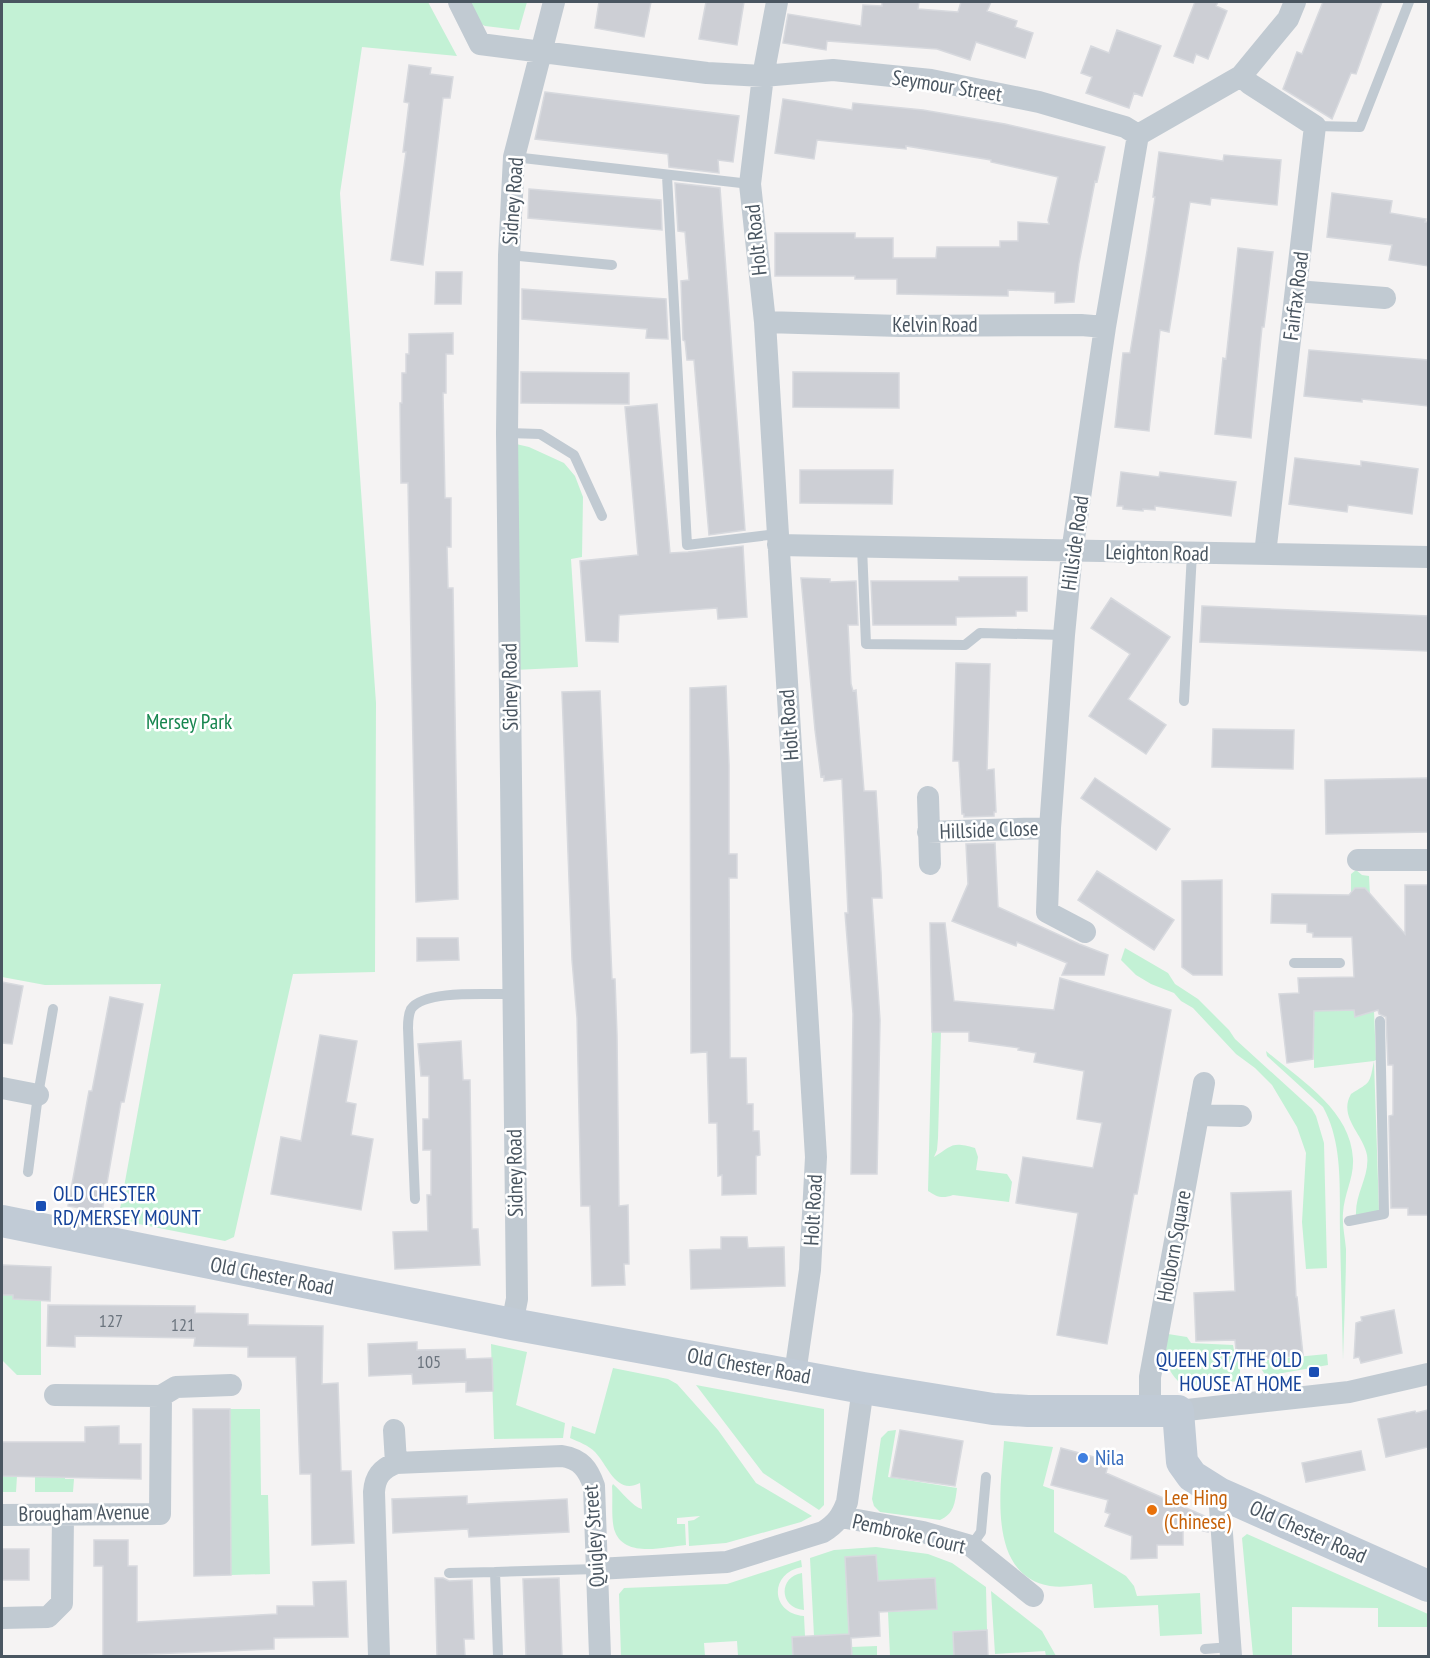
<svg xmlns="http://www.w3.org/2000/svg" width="1430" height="1658" font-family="'PT Sans Narrow',sans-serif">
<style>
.green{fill:#c3f1d5}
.building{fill:#cdcfd5;stroke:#d7d9de;stroke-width:1.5}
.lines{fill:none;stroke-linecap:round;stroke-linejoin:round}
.lane{stroke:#c1cad2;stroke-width:10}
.street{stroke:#c1cad2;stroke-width:22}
.secondary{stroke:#c1cbd6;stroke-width:32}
.transit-dot{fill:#1a4fb4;stroke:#fff;stroke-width:2}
.shop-dot{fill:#3f7fe0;stroke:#fff;stroke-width:2}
.food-dot{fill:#e8710a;stroke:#fff;stroke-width:2}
.labels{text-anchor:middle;stroke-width:5;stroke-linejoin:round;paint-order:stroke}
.number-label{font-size:18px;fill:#6b747e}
.street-label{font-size:21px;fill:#4a5661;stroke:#fff}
.park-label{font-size:21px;fill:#17864f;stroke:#fff}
.transit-label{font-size:21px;fill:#164399;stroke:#fff;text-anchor:start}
.shop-label{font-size:21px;fill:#366cbe;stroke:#fff;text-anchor:start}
.food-label{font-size:21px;fill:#c56008;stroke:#fff;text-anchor:start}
</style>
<rect width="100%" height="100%" fill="#f5f3f3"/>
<path class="green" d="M2 2H428L457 56 362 47 340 193 376 703 375 972 293 974 234 1237 225 1241 118 1220 161 984 45 985 2 977Z
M468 2H527L519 30 485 26 479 23Z
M516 444 529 447 564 463 575 476 583 497 582 557 571 559 578 667 514 670Z
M1356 870 1362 875 1369 876 1371 916 1351 893V874Z
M1125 948 1168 973 1175 984 1198 999 1229 1030 1235 1039 1312 1109 1316 1116 1324 1143 1327 1268 1306 1269 1302 1222 1306 1153 1297 1127 1272 1085 1255 1068 1236 1054 1193 1008 1181 1001 1174 993 1151 984 1136 975 1121 960Z
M1354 1009 1355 1017 1374 1011 1376 1060 1374 1061 1379 1211 1356 1215C1355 1193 1370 1176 1367 1155 1363 1134 1338 1117 1351 1094 1371 1081 1369 1086 1374 1061L1314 1068V1011Z
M932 1032H941L938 1138 937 1150 934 1157C952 1146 951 1141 975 1148L978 1157 976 1170 1007 1174 1012 1182 1009 1202 953 1195C942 1199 937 1197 928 1191Z
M1266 1051C1300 1080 1351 1110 1353 1159 1354 1178 1344 1194 1343 1213 1342 1225 1345 1237 1346 1249 1346 1286 1344 1323 1343 1360 1342 1318 1341 1276 1340 1234 1339 1193 1344 1145 1323 1107L1267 1056Z
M2 1295H13L14 1299 41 1300V1375H17L2 1360Z
M1168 1334 1187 1337 1191 1343 1233 1345 1236 1361H1240V1381L1183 1386C1164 1368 1164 1358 1168 1334Z
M491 1344 527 1352 516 1405 565 1423 563 1438 494 1439Z
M1327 1354 1328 1365 1266 1376 1256 1361Z
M613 1368 668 1379 677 1384 718 1430 756 1483 812 1516 801 1522 726 1543 689 1546 688 1521 694 1520 700 1516 677 1518V1524H685L686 1545C663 1547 623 1559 614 1529 611 1516 613 1499 612 1486L613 1484C622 1492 633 1507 642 1509L640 1483C616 1495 609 1467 595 1452 588 1445 579 1442 570 1438L572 1426 595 1434Z
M696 1385 824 1409V1505L819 1510 763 1473Z
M230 1409H260L261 1495H268L270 1574 231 1575Z
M896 1430 888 1477 957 1488C955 1503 954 1514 940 1520L880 1512 874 1506 872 1499 881 1438 888 1431Z
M1004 1441 1053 1447 1043 1486 1054 1490V1532L1126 1576 1134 1586 1137 1596 1200 1593 1202 1634 1160 1636 1158 1605 1094 1608 1092 1584C1079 1585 1063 1588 1050 1586 986 1575 1001 1487 1004 1441Z
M2 1476H17L16 1492H2Z
M35 1476H65V1479H74L73 1492H35Z
M1247 1534 1428 1614V1627H1378V1608L1292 1607V1656H1253L1242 1538Z
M876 1547 928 1554 952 1563 986 1587 987 1630 953 1632 954 1656H890L888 1612 937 1609 935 1578 878 1581 876 1555 845 1557 849 1634 814 1636 810 1558 834 1550Z
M801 1560 802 1567C769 1573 770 1613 804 1616L805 1636 792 1637 793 1656H738L737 1641 704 1643 705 1656H621L619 1594 624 1588 727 1584Z
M802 1573 804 1610C779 1608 778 1577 802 1573Z
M991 1591 1042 1631 1056 1656H1046L1045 1651 995 1654Z
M877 1646V1656H852V1647Z"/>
<path class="building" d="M599 2H651L644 37 595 28Z
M706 2H744L737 45 699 39Z
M882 2H919L918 9 958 12 961 2H991L987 11 1017 21 1015 27 1033 33 1025 58 976 42 970 60 937 49 827 41 826 50 783 43 788 14 861 26 863 5 882 6Z
M1195 2H1218L1216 6 1227 11 1208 59 1196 54 1193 63 1174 56Z
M1323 2H1382L1356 74 1351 73 1332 119 1283 89 1297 52 1302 54Z
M1117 30 1161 46 1142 96 1134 93 1129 108 1086 93 1092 77 1081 73 1091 46 1109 53Z
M409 65 431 68 430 74 453 77 450 98H443L423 265 391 260 406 152H403L409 103 404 102Z
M545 92 739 116 733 162 718 160 719 173 669 167 668 154 535 139Z
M783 99 852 110 853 103 923 110 1005 124 1105 147 1097 182 1095 181 1079 263 1074 302 1055 303V292L1008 290V296L897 294V279H855V276H775V233H855V238H893V258H936L937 247H1000V241H1018V222L1049 224 1048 220 1058 177 991 162V160L906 146V149L817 140 814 159 775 153Z
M1159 152 1223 161 1224 155 1281 160 1277 205 1211 198 1210 205 1190 202 1169 332 1160 330 1149 431 1115 427 1123 353H1130L1147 251 1155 197H1153Z
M675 183 720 188 745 530 709 535 694 360H687L685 341 683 340 681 281 689 280 685 232 678 231Z
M529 189 661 200 662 230 528 218Z
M1332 193 1392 201 1390 213 1426 219 1425 222H1428V266L1389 260 1392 245 1327 237Z
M1238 248 1273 252 1264 327H1262L1251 438 1215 434 1223 358 1226 359Z
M436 272H462L461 304H435Z
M522 289 666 299 668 339 646 338 647 329 522 319Z
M453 333V354H446V393H443L445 498H451V547H447L448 588H453L458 899 416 902 408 483H401L400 403H402V373H406V354H409V334Z
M1309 350 1428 360V406L1362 399V402L1304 396Z
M521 372 629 373V404L521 403Z
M793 372 899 373V408L793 407Z
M657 404 670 553 688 552 743 546 747 617 718 619 717 608 619 615 618 642 586 641 580 561 638 555 625 407Z
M1295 458 1361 466V461L1418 469 1412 514 1348 505 1347 512 1289 504Z
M800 470H893L892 504 800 503Z
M1121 472 1159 477 1160 472 1236 482 1231 516 1155 506V510L1143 509V511L1123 509V506H1117Z
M959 577H1027V611H1016V616L956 617V625H873L871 581H959Z
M801 578 830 579V582L856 581 858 625H848L851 684 853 691 856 690 864 791H876L881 872 882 898H872L880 1020 877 1174H851L853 1014 845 913H848L842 779 824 781V776L821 777 815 730Z
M1111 598 1170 637 1128 699 1166 725 1146 754 1089 716 1130 654 1091 628Z
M1202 606 1428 616V651L1200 642Z
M956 663 990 664 987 770 994 769 996 812H994V816L964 817V814H962L959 761H953Z
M726 686 729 765V854H737V878H729L730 1058H746L747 1104H753V1131H759L760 1155 756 1156V1194L722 1195V1175L718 1176 717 1123H709L707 1052 691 1053 690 688Z
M600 691 612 979H615L617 1035 619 1206 628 1205 629 1264H624L625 1285 592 1286 590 1206H581L577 1018 572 960 562 692Z
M1213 729 1294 730 1293 769 1212 767Z
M1095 778 1170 829 1156 850 1081 798Z
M1428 778V832L1326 834 1325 780Z
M995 843 998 907 1079 944 1108 955 1104 975H1062L1067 963 1017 942 1016 946 952 921 968 884 966 844Z
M1097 871 1174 920 1154 950 1078 900Z
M1222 880V975H1193L1182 967V881Z
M1405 885H1428V1215H1408V1208H1391L1389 1116 1393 1115V1065H1388L1386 1017 1379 1014 1378 1010 1355 1017 1354 1010 1314 1011 1313 1059 1287 1063 1279 994 1299 993 1298 978 1354 977 1352 937H1313V933L1307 932V924L1271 923 1272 894 1349 895 1355 888H1365L1405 934Z
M930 923H945L954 1001 1054 1010 1060 978 1171 1010 1137 1194H1134L1107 1344 1057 1335 1078 1213 1016 1203 1023 1157 1093 1168 1102 1123 1077 1119 1084 1071 1034 1062 1036 1053 1018 1050 1019 1048 969 1041V1032H932Z
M417 938H458L459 960 417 961Z
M2 982 23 986 12 1044 2 1043Z
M110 997 143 1004 124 1102H121L102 1212 68 1206 89 1091H92Z
M320 1035 357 1041 346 1102 356 1104 351 1135 373 1139 361 1210 271 1194 281 1137 301 1141Z
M461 1041 463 1080H470L472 1229H478L480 1265 395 1269 393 1232 428 1231 427 1195H431V1150H423V1119H429V1076H421L418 1044Z
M1291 1191 1296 1297H1297L1303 1355 1237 1361 1235 1340 1196 1341 1194 1293 1235 1291 1231 1193Z
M721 1237H747L748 1248 784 1247 785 1286 691 1289 690 1250 721 1249Z
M2 1265 51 1267 50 1301 13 1299V1295H2Z
M48 1305 195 1306V1313L248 1314V1325L323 1326 322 1384 338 1383 341 1471H351L354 1543 312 1545 311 1474H300L296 1357H248V1347L194 1346 195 1338 75 1336V1347L47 1346Z
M1394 1310 1402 1353 1361 1363 1359 1357 1354 1358 1356 1323 1362 1321 1361 1317Z
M417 1342V1350L465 1349 466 1359 492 1358 493 1391 466 1392V1382L413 1384 412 1374 369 1376 368 1344Z
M193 1409H230L231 1575 194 1576Z
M1428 1410V1447L1386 1457 1378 1419 1415 1411 1416 1413Z
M119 1426V1444H141V1479L2 1476V1442H85V1427Z
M900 1430 963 1441 955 1486 891 1477Z
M1061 1448 1109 1461 1106 1473 1207 1517 1208 1532 1183 1526V1545H1157V1558L1131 1559 1132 1536 1105 1526 1110 1514 1105 1512 1108 1500 1051 1485Z
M1361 1451 1365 1470 1306 1482 1302 1463Z
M467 1496V1504L567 1499 569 1532 469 1537 468 1529 393 1533 392 1499Z
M94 1540H128V1566H137V1622L277 1614V1606H314L313 1582 346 1581 348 1637 274 1638V1649L103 1656V1566H94Z
M2 1549H29V1580H2Z
M876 1555 878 1581 935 1578 937 1609 879 1612 880 1636 851 1638 852 1656H793L792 1637 849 1634 845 1557Z
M435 1578H443L449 1581 472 1580 474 1639H464L465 1656H437Z
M559 1578 562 1656H526L523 1579Z
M987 1630 988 1656H954L953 1632Z"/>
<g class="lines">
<path class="lane" d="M1315 126 1360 127 1409 2
M514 157 750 184
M667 176 687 545 777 534
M509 255 612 265
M507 433 540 434 574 455 602 516
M862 547 866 644 965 645 980 633 1064 635
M1184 701 1192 553
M1294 963H1340
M28 1172 38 1095 53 1009
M415 1199 408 1028C408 1021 408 1015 411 1009 425 989 490 995 513 994
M1349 1221 1384 1214 1380 1021
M971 1546 981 1532 986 1477
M449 1573 495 1572
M1205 1649 1231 1647
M498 1656 495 1572 597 1569"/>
<path class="street" d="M459 2 480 44 707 73 763 76 833 70 931 80 1039 102 1125 127 1138 135 1241 76 1288 19 1295 2
M777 2 763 76 750 184 765 322 816 1157 810 1270 795 1374
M1241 76 1250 84 1315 126 1265 554
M1296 291 1385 298
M765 322 900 326 1081 325 1105 327
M778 545 1428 557
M928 797 930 864
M928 832 1050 828
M1358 860H1428
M1085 932 1047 912 1050 828 1064 635 1072 552 1105 327 1138 135
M2 1088 38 1095
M1198 1115 1241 1116
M512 1324 517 1299 507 433 509 255 514 157 554 2
M161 1396 176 1387 231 1385
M1150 1411V1377L1204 1083
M1178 1411 1349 1392 1428 1374
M394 1430 396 1463
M1219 1493 1231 1656
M2 1515 160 1514 161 1396 55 1395
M841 1517 923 1532 971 1546 1033 1596
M597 1569 727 1562 823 1532C836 1524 842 1516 847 1502L863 1388
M2 1618 48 1617 62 1603 63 1515
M379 1656 374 1492C375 1477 381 1469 396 1463L562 1456C581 1459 588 1469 594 1486L600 1656"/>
<path class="secondary" d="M2 1221 512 1324 863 1388 993 1409 1028 1411H1178L1182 1462 1192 1476 1219 1493 1428 1586"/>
</g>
<g class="transit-dot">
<rect x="35" y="1200" width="12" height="12" rx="3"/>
<rect x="1308" y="1366" width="12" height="12" rx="3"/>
</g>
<circle class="shop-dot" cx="1083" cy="1458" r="6"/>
<circle class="food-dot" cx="1152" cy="1510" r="6"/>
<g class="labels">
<g class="number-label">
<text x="111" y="1327">127</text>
<text x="183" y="1331">121</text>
<text x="429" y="1368">105</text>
</g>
<g class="street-label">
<text transform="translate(947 86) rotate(9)" y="7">Seymour Street</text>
<text transform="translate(513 201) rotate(-86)" y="7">Sidney Road</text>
<text transform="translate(756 240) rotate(-96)" y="7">Holt Road</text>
<text transform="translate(1296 296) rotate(-83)" y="7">Fairfax Road</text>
<text x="935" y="332">Kelvin Road</text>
<text transform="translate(1075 543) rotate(-82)" y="7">Hillside Road</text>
<text transform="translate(1157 553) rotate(1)" y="7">Leighton Road</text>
<text transform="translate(510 687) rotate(-91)" y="7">Sidney Road</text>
<text transform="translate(789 725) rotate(-94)" y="7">Holt Road</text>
<text transform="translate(989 830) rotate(-2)" y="7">Hillside Close</text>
<text transform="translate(515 1173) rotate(-91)" y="7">Sidney Road</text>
<text transform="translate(813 1210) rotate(-87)" y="7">Holt Road</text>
<text transform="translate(1174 1246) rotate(-80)" y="7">Holborn Square</text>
<text transform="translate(272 1276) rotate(11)" y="7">Old Chester Road</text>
<text transform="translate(749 1366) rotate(10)" y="7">Old Chester Road</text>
<text transform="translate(84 1513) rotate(-1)" y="7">Brougham Avenue</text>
<text transform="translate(1308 1532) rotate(24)" y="7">Old Chester Road</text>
<text transform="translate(909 1534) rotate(13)" y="7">Pembroke Court</text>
<text transform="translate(594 1536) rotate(-94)" y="7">Quigley Street</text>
</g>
<g class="park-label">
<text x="189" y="729">Mersey Park</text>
</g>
<g class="transit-label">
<text x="53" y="1201">OLD CHESTER<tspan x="53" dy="24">RD/MERSEY MOUNT</tspan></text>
<text x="1302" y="1367" text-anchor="end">QUEEN ST/THE OLD<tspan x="1302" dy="24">HOUSE AT HOME</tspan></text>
</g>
<g class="shop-label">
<text x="1095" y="1465">Nila</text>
</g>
<g class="food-label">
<text x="1164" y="1505">Lee Hing<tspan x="1164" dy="24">(Chinese)</tspan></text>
</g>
</g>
<rect width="1430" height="1658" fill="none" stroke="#4a5661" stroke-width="6"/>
</svg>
